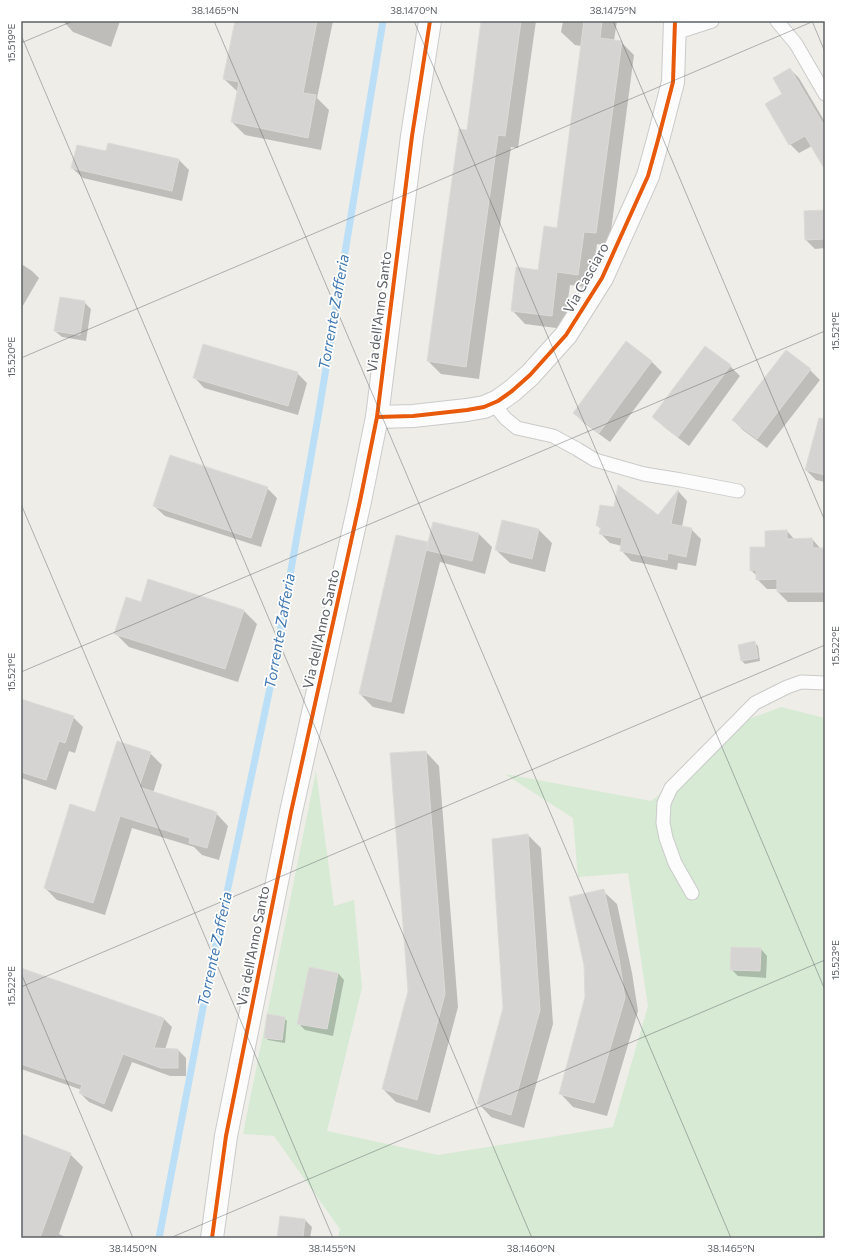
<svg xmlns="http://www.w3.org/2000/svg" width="846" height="1259" font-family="Commissioner,sans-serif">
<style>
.green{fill:#d6ead4}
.shadow{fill:#0003}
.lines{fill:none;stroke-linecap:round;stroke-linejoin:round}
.stream{stroke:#bcdff8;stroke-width:7}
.building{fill:#d5d4d2;stroke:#dddbd8}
.service-casing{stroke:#cacbca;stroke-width:15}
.minor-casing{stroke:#cacbca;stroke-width:24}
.tertiary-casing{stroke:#cacbca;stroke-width:24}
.service{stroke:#fcfcfc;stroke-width:13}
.minor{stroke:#fcfcfc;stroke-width:22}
.tertiary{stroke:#fcfcfc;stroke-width:22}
.cycleway-casing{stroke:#fff;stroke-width:6}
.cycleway{stroke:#e8590c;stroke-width:4}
.ticks{fill:none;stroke:#5d6166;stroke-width:1;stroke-opacity:0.45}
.labels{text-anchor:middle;stroke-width:3.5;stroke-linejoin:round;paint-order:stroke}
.street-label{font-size:14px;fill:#5d6166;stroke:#fff}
.water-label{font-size:15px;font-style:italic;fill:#4278b2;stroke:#fff}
.neatline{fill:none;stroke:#5d6166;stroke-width:1.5}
.ticks-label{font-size:10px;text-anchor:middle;fill:#5d6166}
</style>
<rect width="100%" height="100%" fill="#eeede8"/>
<path class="green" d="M781 707 825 718V1238H338L340 1229 274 1136 243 1134 316 771 334 906 354 900 362 988 327 1131 438 1155 613 1127 648 1006 628 873 578 877 573 818 505 774 651 801 720 749 749 719Z"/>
<path class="shadow" d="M63 21H120L111 47 73 32Z
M236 21H333L317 98 329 110 321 150 245 135 232 122 238 92 224 79Z
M482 21H536L518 148 511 147 479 379 441 374 428 361 467 131Z
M563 21H617L614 41 621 42 634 55 609 246 597 244 591 288 570 285 564 329 525 324 512 310 539 271 558 229 582 46 575 45 561 32Z
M790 69 799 78 825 122V168L812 146 799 153 790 144 784 94Z
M109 144 179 160 189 170 182 201 83 178 72 168 107 152Z
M825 211V248L815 249 806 240Z
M23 265 32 271 39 278 21 309V268Z
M84 302 91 309 86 341 62 337 55 331Z
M626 343 652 362 662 372 610 442 584 423 574 413Z
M730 366 740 376 689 446 664 427 654 417Z
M810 370 820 380 767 448 743 430 733 420Z
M297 373 307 383 298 415 204 388 194 377Z
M825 444V482L816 480 806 470Z
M267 488 277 498 261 547 165 516 154 506Z
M678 491 687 501 682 527 691 529 701 539 696 566 678 563 677 570 631 561 621 550 622 546 610 543 600 533 601 529 597 525 614 509 639 502 659 516Z
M503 521 539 530 552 543 545 572 510 563 496 550Z
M787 531 795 540 812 539 821 549H825V602H788L778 592V589H767L757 579V576L751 570 766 548Z
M479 534 492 547 485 574 440 562 404 714 373 707 360 694 428 543Z
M141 603 243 610 257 624 238 682 129 647 116 634Z
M755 643 758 646 760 661 745 664 742 661Z
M21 700 73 717 83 727 75 753 69 751 56 790 21 778Z
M426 752 439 766 458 1007 430 1113 396 1102 383 1089 409 991Z
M150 753 162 765 153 793 214 811 228 826 219 860 202 855 194 847 132 828 105 915 57 900 45 888 95 813Z
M528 835 541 848 553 1024 524 1128 491 1117 478 1103 504 1008Z
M603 891 617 904 632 973 638 1011 607 1116 573 1107 560 1093 586 997Z
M761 949 767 956 766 978 738 976 731 969Z
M21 969 164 1019 172 1027 165 1050H178L186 1058V1076H170L132 1062 112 1112 89 1102 80 1093 82 1090 21 1069Z
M338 973 344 980 333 1036 305 1030 298 1023Z
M284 1018 287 1021 285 1043 268 1040 265 1037Z
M21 1135 70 1154 83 1167 59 1234 67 1238H21Z
M281 1217 305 1220 312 1227 310 1238H278Z"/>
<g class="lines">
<path class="stream" d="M159 1238 206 992 271 683 318 417 383 21"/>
</g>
<path class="building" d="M235 21H317L303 93 316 95 308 138 231 122 239 82 223 79Z
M481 21H521L505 136 498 135 466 367 427 361 459 129 467 130Z
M584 21H602L600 38 622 41 596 233 584 232 578 275 557 272 552 316 511 311 516 267 538 270 544 226 557 228Z
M790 68 825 127V170L805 136 789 145 765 104 782 94 773 78Z
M108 143 179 159 172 191 71 168 77 145 106 151Z
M825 210V239L805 240 804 211Z
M60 297 85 301 80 335 54 331Z
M626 341 652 361 599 433 573 413Z
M203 344 298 372 288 406 193 378Z
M705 346 731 365 678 437 652 417Z
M786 350 811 369 757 439 732 420Z
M819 418 825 419V475L805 470Z
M170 455 268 487 251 538 153 506Z
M618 485 637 499V500L640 501 658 515 678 490 671 524 692 528 686 557 668 553 667 560 620 551 622 538 599 534 601 526H596L600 505 614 507Z
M502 520 539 529 532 559 495 550Z
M433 522 479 533 472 561 426 550Z
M787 530V539L812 538 813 548H825V592H777V579L756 580V570L750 571V547H765V531Z
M396 535 428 542 391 702 359 694Z
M148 579 244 610 225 669 114 634 126 597 141 602Z
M755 641 758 658 741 661 738 645Z
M21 699 74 716 65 743 59 741 46 780 21 772Z
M117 741 151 752 139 787 214 811V812H217L207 848 189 843 190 838 120 816 93 903 44 888 70 804 95 812Z
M426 751 445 994 417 1100 382 1089 408 991 390 753Z
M528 834 540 1010 511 1115 477 1104 503 1008 492 839Z
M604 889 619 959 625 998 594 1103 559 1094 585 997 584 965 569 897Z
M731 947 761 948 760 971 730 970Z
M309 967 338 973 327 1029 297 1024Z
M21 968 164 1018 154 1048 178 1049V1068H161L123 1054 104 1104 79 1093 82 1085 21 1064Z
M267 1014 285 1017 282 1040 264 1038Z
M21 1134 71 1153 40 1238H21Z
M280 1216 305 1219 303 1238H277Z"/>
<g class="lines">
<defs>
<path id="service" d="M777 21 796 44 825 94
M675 33 712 21
M493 403 505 418 517 428 553 436 577 449 595 460 644 474 681 480 738 491
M692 893 675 863 666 838 663 823 664 803 671 788 755 703 787 687 801 682 825 683"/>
<path id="minor" d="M377 417 413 416 467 410 484 407 498 401 512 391 530 375 566 335 602 278 648 176 658 140 673 82 675 21"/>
<path id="tertiary" d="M212 1238 226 1136 291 812 360 501 377 417 412 136 430 21"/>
</defs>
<use href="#service" class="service-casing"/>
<use href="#minor" class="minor-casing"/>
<use href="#tertiary" class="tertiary-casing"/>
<use href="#service" class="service"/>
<use href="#minor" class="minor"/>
<use href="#tertiary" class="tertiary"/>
<defs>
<path id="cycleway" d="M377 417 413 416 467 410 484 407 498 401 512 391 530 375 566 335 602 278 648 176 658 140 673 82 675 21
M212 1238 226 1136 291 812 360 501 377 417 412 136 430 21"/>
</defs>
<use href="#cycleway" class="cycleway-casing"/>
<use href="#cycleway" class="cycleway"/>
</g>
<path class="ticks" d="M214 21 731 1238M414 21 825 990M613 21 825 521M812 21 825 52M21 35 532 1238M21 43 73 21M21 358 814 21M21 504 333 1238M21 672 825 331M21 973 133 1238M21 987 825 645M170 1238 825 960"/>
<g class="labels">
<g class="street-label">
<text transform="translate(586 278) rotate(-61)" y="5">Via Casciaro</text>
<text transform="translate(379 312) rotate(-83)" y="5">Via dell'Anno Santo</text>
<text transform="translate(321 629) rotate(-77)" y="5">Via dell'Anno Santo</text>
<text transform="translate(253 946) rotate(-79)" y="5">Via dell'Anno Santo</text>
</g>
<g class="water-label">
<text transform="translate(334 312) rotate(-80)" y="5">Torrente Zafferia</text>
<text transform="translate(280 631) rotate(-80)" y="5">Torrente Zafferia</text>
<text transform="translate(215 949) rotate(-78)" y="5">Torrente Zafferia</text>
</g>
</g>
<rect width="846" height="1259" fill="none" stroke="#ffffff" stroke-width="44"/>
<rect x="22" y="22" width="802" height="1215" class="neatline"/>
<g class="ticks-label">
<text x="215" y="14">38.1465°N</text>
<text x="414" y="14">38.1470°N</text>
<text x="613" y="14">38.1475°N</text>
<text transform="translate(11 43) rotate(-90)" y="4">15.519°E</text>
<text transform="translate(835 331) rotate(-90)" y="4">15.521°E</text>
<text transform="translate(11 357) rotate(-90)" y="4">15.520°E</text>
<text transform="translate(835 646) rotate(-90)" y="4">15.522°E</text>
<text transform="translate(11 672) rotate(-90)" y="4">15.521°E</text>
<text transform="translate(835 960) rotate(-90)" y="4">15.523°E</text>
<text transform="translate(11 986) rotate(-90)" y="4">15.522°E</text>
<text x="133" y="1252">38.1450°N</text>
<text x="332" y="1252">38.1455°N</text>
<text x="531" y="1252">38.1460°N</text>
<text x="731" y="1252">38.1465°N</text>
</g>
</svg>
